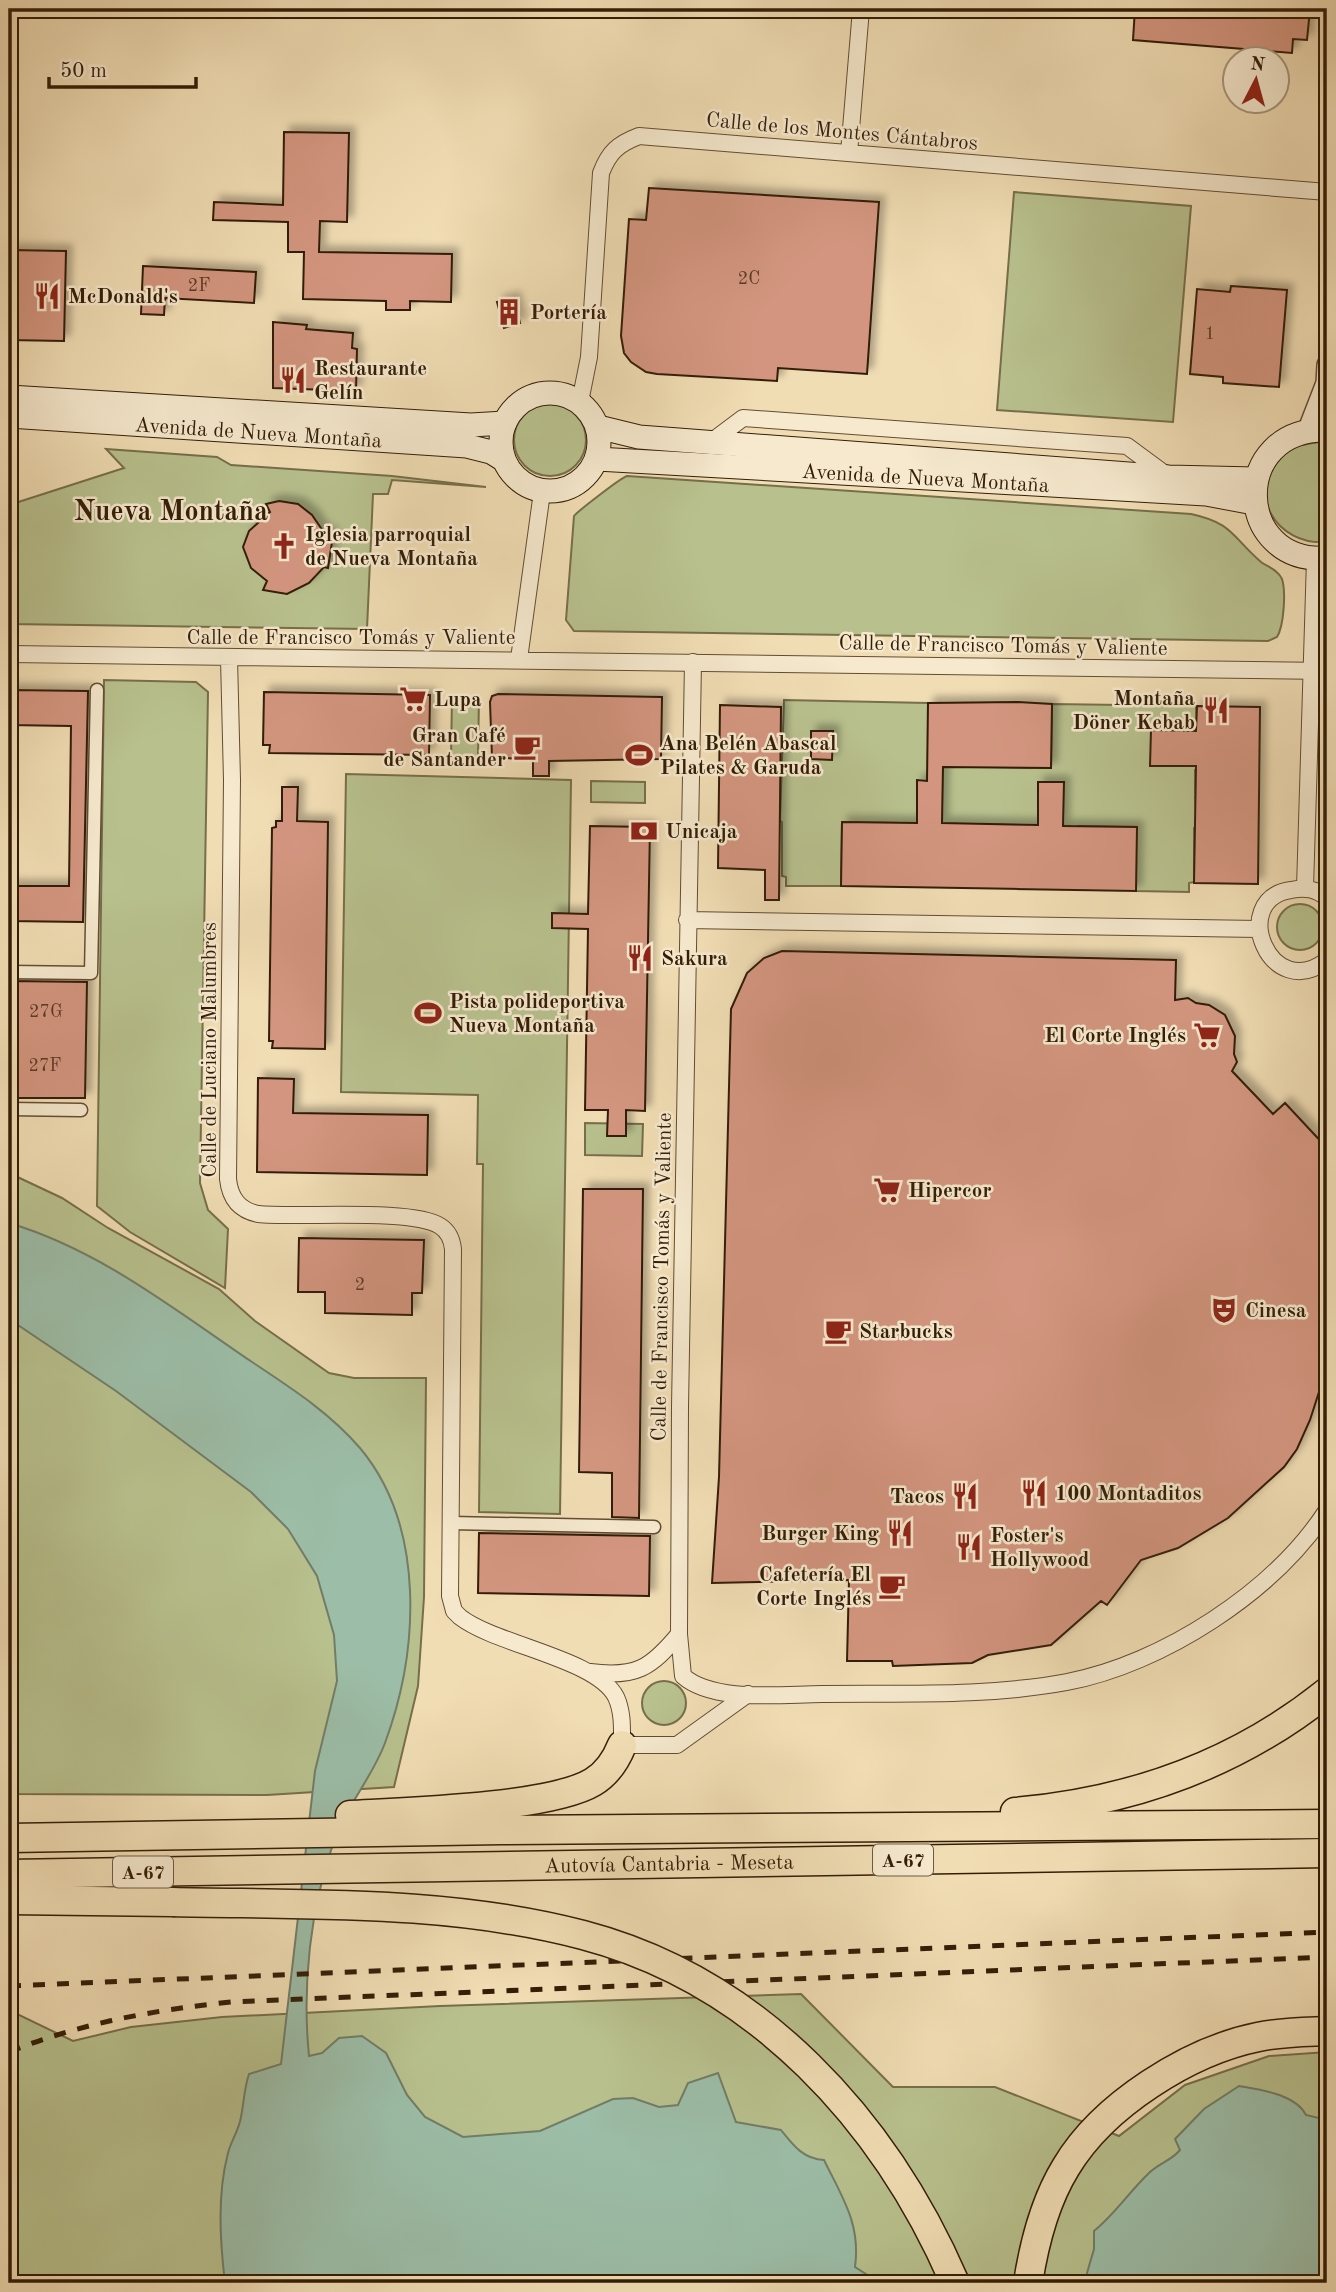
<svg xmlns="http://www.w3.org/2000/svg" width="1336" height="2292" font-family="'Old Standard TT',serif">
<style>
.green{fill:#b8c18e;stroke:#766f4a;stroke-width:2}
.water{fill:#9cbda7;stroke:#727d67;stroke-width:2}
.building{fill:#d3957f;stroke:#331d07;stroke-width:2;filter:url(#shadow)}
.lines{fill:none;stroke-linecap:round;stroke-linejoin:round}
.pedestrian-casing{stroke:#624d32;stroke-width:15}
.minor-casing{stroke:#624d32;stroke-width:18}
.tertiary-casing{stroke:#624d32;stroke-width:22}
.secondary-casing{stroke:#331d07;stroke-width:25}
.motorway-casing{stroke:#331d07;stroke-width:31}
.pedestrian{stroke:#f6e9ce;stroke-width:12}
.minor{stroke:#f6e9ce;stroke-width:16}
.tertiary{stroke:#f6e9ce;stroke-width:19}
.secondary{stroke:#f6e9ce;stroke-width:23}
.motorway{stroke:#f1ddb4;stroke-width:28}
.rail{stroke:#331d07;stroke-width:5;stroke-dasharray:12 12;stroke-linecap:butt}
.motorway-bridge-casing{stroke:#331d07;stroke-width:31;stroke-linecap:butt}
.motorway-bridge{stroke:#f1ddb4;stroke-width:28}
.labels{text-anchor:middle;stroke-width:5;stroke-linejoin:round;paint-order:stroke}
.number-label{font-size:18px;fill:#5b3b25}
.shield{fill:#f6e9ce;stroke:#6e5a43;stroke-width:2}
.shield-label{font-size:19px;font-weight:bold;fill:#331d07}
.street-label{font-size:21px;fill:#331d07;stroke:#f6e9ce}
.poi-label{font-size:21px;font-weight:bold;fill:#331d07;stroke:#f6e9ce;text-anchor:start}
.district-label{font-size:28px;font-weight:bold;fill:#331d07;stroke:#f6e9ce}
</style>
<defs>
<filter id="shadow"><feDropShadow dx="6" dy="-6" stdDeviation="3.5" flood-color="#0004"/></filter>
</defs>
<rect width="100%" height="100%" fill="#f1ddb4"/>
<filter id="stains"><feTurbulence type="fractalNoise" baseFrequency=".00286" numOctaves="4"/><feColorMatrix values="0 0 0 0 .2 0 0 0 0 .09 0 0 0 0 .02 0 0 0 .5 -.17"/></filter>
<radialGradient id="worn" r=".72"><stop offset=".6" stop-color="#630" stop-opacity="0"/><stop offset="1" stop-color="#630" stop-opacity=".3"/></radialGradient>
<path class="green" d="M1014 192 1191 206 1173 422 997 410Z
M514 440a36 36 0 1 1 72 0a36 36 0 1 1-72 0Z
M1320 442 1327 443V542C1276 546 1243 492 1284 454 1293 445 1308 444 1320 442Z
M106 449 217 457 231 465 392 476 486 487 392 480 388 494H373L367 629 9 624V505L124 468Z
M627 476 1191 514C1233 523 1232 537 1261 562 1268 567 1278 570 1282 579 1286 591 1284 626 1277 637L1268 641 574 631 566 620 574 516C578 511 622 477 627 476Z
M104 680 196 682 208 692 200 1183 208 1210 228 1229 225 1288 130 1232 97 1206Z
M452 697H479L478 758H451Z
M784 700 928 703V723L994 767 1051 768 1052 704 1196 706 1198 770H1195V793H1198L1195 796 1197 827 1194 828V882L1189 883V892L1136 891V827L1079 826 1071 829 1070 826 842 822 841 886H786V877L782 876V822L780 821Z
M346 774 571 780 560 1514 479 1512 483 1164H477L478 1095 341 1092Z
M591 781 645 782V803L591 802Z
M1277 927a23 23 0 1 1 46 0a23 23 0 1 1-46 0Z
M585 1123 643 1124 642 1156 585 1155Z
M9 1173 62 1198 108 1228 219 1289 255 1321 329 1373 354 1378H426L424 1597 418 1686 394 1787 267 1795 9 1794Z
M642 1703a22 22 0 1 1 44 0a22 22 0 1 1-44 0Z
M801 1994 893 2087H995L1119 2136 1185 2085 1269 2056 1327 2052V2283H9V2010L73 2041 131 2027 222 2017 440 2006Z"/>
<path class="water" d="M9 1223C100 1250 175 1310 252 1362 291 1388 329 1412 360 1448 426 1527 419 1651 385 1743 372 1778 346 1806 334 1841 310 1909 302 1986 309 2056L322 2053 339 2038 362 2036 386 2053 407 2095 425 2117 463 2137 540 2131 613 2099 633 2098 659 2107 678 2105 688 2083 718 2073 736 2122 781 2130C793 2145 803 2159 824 2160 842 2197 861 2224 855 2267L880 2283H225C220 2241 217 2195 228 2153 231 2141 239 2130 241 2117 244 2102 244 2089 249 2074L281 2064 315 1771 337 1681 334 1635 317 1576 288 1529 251 1492 116 1391 9 1319Z
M1239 2086C1261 2090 1295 2094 1306 2115L1327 2120V2283H1089L1087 2273 1094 2249V2231C1115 2214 1129 2192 1149 2173 1159 2163 1171 2161 1180 2150L1175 2139 1204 2109Z"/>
<path class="building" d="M1135 9H1310L1307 40 1293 39 1292 53 1133 40Z
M284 132 349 133 347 222 320 221 319 252 452 254 451 302 410 301V310H386V301L303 299 304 252H288V222L213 220 214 202 283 205Z
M649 188 879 202 867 374 778 368 777 381 657 374 646 372 631 362 624 353 621 336 629 219 646 220Z
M9 250 66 251 64 341 9 340Z
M143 266 256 272 254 303 165 298 164 315 141 314Z
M1231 286 1287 290 1279 387 1223 383V377L1190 374 1197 289 1230 292Z
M514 298 520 323 504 328 497 302Z
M273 322 307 325 306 329 353 333 352 348 357 349 356 391 273 388Z
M279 501 298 504 312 515 325 534 330 533 332 542 328 568 324 567 309 583 287 594 263 590 267 581 251 568 243 547 249 531 270 512 266 504Z
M9 690 88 691 83 922 9 921V886H69L71 726 9 725Z
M264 692 430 695 429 755 269 753 270 745H263Z
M498 694 662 697 661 759 549 761V776H533V760L492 757 490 702 492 696Z
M1018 702 1052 704 1051 768 943 767 942 823 1038 825V782H1064L1063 826 1137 827 1136 891 841 886 842 822 917 823V780L927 781 928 703Z
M720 705 781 707 779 900H765V870L718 868Z
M1197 706 1260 707 1258 884 1194 883 1196 766H1150L1151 730 1196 731Z
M811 731H833L832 760 811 759Z
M282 787H298L297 821 328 822 325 1049 272 1048 273 1041H269L272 828 276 827V821H282Z
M590 826 650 827 645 1111 626 1110V1136H607L608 1110H585L588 929 552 928V913L588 914Z
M782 951 1176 960 1175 1000 1188 998 1196 1003 1209 1005 1225 1015 1235 1036 1234 1054 1237 1062 1232 1071 1273 1114 1285 1103 1327 1148V1367L1310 1420 1297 1449 1284 1467 1228 1518 1178 1548 1141 1560 1107 1605 1101 1601 1051 1645 988 1655 972 1663 893 1666 892 1661H847L849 1580 712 1583 719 1477 731 1009 747 973 764 958Z
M9 981 87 982 85 1098H9Z
M258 1078 294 1079 293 1113 428 1115 427 1175 257 1172Z
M583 1189H643L639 1518 612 1517V1473L579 1472Z
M299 1238 424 1240 422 1293H412V1315L325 1313V1292H298Z
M479 1533 650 1536 649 1596 478 1593Z"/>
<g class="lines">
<defs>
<path id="pedestrian" d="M9 972 91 973 97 690
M9 1109 81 1110
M451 1523 654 1527"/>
<path id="minor" d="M849 153 861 9
M580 402 589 357 601 173C609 152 618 144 639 136L1327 192
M711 442 743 418 1127 446 1169 477
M9 654 1327 671
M229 658 232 780 228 1179C230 1198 239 1210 258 1214 298 1218 412 1208 440 1226 448 1231 452 1240 453 1249L450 1596 454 1611 460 1617C496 1645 597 1659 616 1697 623 1712 622 1729 622 1745H677L748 1694
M519 659 542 492
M693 662 680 1407 679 1634 683 1676C713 1703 784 1694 822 1694 903 1693 987 1697 1067 1682 1162 1664 1274 1592 1327 1510
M1305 888 1315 559
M1327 898C1316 889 1306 887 1291 890 1228 899 1270 1005 1327 960
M687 920 1259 929
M590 1672C636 1678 651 1668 679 1634"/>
<path id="tertiary" d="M1307 432 1326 383 1327 365"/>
<g id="secondary">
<circle cx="550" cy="442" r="49"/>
<path d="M9 397 471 425 505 423"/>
<path id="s1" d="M9 416 467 446 491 452 504 460"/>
<path d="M598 427 639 437 1169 477 1255 479"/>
<path d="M1327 430C1229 428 1234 565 1327 558"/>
<path id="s2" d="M597 459 1206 494 1254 503"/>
</g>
<g id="motorway">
<path d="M1015 1812C1131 1802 1236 1765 1327 1692"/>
<path d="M350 1815C405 1812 550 1808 593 1782 608 1773 616 1760 622 1745"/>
<path d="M9 1838 502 1830 1327 1824"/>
<path id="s3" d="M9 1874 1327 1853"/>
<path d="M9 1900 173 1902"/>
<path d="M1028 2283C1034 2244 1045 2201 1066 2167 1103 2105 1189 2051 1258 2037 1281 2032 1304 2032 1327 2031"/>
</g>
</defs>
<use href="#pedestrian" class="pedestrian-casing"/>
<use href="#minor" class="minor-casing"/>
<use href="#tertiary" class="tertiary-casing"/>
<use href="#secondary" class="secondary-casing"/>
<use href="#motorway" class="motorway-casing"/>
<use href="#pedestrian" class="pedestrian"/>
<use href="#minor" class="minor"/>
<use href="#tertiary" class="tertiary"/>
<use href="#secondary" class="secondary"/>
<use href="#motorway" class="motorway"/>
<path class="rail" d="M9 1986 1327 1932
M9 2052C81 2023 154 2010 231 2002L1327 1957"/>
<defs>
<path id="motorway-bridge" d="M173 1902C309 1905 450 1900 583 1935 758 1981 885 2121 955 2283"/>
</defs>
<use href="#motorway-bridge" class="motorway-bridge-casing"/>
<use href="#motorway-bridge" class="motorway-bridge"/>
</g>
<defs>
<symbol id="restaurant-bare" viewBox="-9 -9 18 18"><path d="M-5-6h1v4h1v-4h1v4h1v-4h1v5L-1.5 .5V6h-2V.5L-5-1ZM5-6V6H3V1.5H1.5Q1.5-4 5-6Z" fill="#8f2418" stroke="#f6e9ce" stroke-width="2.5" paint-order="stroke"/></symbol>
<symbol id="building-bare" viewBox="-9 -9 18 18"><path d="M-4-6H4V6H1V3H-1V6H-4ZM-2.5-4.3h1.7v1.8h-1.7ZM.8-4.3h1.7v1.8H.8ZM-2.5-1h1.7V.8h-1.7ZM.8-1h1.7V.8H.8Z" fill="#8f2418" stroke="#f6e9ce" stroke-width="2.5" paint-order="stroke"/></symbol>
<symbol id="church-bare" viewBox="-9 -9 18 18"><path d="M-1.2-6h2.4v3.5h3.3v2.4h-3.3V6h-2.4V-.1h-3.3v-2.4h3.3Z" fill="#8f2418" stroke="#f6e9ce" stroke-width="2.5" paint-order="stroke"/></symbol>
<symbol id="supermarket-bare" viewBox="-9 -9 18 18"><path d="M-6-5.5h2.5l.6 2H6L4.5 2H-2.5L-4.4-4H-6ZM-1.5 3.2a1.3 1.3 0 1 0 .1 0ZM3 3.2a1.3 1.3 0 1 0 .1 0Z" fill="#8f2418" stroke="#f6e9ce" stroke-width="2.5" paint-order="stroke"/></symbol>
<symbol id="cafe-bare" viewBox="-9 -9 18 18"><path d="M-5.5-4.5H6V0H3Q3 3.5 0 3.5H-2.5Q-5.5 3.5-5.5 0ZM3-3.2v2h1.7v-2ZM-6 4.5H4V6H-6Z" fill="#8f2418" stroke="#f6e9ce" stroke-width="2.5" paint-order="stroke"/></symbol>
<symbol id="stadium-bare" viewBox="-9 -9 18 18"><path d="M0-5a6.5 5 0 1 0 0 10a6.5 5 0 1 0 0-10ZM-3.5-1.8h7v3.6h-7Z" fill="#8f2418" stroke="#f6e9ce" stroke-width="2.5" paint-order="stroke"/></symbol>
<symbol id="bank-bare" viewBox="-9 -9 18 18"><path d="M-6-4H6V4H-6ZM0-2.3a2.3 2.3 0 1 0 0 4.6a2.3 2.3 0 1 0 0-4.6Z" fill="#8f2418" stroke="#f6e9ce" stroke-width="2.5" paint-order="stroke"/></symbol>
<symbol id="theatre-bare" viewBox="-9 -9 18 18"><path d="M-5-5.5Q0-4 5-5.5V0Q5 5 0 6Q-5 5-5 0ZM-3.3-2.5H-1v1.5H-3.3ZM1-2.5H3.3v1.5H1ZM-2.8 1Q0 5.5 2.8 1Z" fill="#8f2418" stroke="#f6e9ce" stroke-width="2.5" paint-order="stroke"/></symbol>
</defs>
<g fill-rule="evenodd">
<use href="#restaurant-bare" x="28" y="277" width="38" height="38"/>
<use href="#building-bare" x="490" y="293" width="38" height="38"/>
<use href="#restaurant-bare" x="274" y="361" width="38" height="38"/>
<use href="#church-bare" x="265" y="527" width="38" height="38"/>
<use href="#supermarket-bare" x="394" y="680" width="38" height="38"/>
<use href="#restaurant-bare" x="1197" y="691" width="38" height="38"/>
<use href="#cafe-bare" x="508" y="728" width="38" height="38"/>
<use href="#stadium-bare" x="620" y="736" width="38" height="38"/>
<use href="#bank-bare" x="625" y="812" width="38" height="38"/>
<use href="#restaurant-bare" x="621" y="939" width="38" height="38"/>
<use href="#stadium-bare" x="409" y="994" width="38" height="38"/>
<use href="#supermarket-bare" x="1188" y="1016" width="38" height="38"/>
<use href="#supermarket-bare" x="868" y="1171" width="38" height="38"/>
<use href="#theatre-bare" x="1205" y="1291" width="38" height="38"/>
<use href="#cafe-bare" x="819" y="1312" width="38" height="38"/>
<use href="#restaurant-bare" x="1015" y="1474" width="38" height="38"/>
<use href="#restaurant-bare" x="946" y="1477" width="38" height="38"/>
<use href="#restaurant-bare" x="881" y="1514" width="38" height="38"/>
<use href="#restaurant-bare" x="950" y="1528" width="38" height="38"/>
<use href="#cafe-bare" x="873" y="1567" width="38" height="38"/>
</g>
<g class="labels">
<g class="number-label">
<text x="749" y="284">2C</text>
<text x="199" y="291">2F</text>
<text x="1210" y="339">1</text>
<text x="46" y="1017">27G</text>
<text x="45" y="1071">27F</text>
<text x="360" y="1290">2</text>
</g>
<g class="shield">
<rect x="873" y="1844.5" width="60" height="31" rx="5"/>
<rect x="113" y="1856.5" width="60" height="31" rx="5"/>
</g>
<g class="shield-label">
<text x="903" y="1867">A-67</text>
<text x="143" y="1879">A-67</text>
</g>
<g class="street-label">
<text transform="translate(842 131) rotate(5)" y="7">Calle de los Montes Cántabros</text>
<text dy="7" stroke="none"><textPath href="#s1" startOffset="250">Avenida de Nueva Montaña</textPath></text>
<text dy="7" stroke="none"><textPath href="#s2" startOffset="329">Avenida de Nueva Montaña</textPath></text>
<text x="351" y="644">Calle de Francisco Tomás y Valiente</text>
<text transform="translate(1003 645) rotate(1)" y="7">Calle de Francisco Tomás y Valiente</text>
<text transform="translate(209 1050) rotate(-90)" y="7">Calle de Luciano Malumbres</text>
<text transform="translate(661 1277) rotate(-89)" y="7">Calle de Francisco Tomás y Valiente</text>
<text dy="7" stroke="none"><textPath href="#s3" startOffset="660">Autovía Cantabria - Meseta</textPath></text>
</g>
<g class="poi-label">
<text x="68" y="303">McDonald's</text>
<text x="530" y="319">Portería</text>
<text x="314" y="375">Restaurante<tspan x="314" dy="24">Gelín</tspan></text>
<text x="305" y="541">Iglesia parroquial<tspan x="305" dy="24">de Nueva Montaña</tspan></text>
<text x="1195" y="705" text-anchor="end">Montaña<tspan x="1195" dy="24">Döner Kebab</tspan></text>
<text x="434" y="706">Lupa</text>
<text x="506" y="742" text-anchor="end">Gran Café<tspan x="506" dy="24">de Santander</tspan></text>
<text x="660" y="750">Ana Belén Abascal<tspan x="660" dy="24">Pilates &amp; Garuda</tspan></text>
<text x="665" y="838">Unicaja</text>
<text x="661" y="965">Sakura</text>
<text x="449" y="1008">Pista polideportiva<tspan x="449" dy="24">Nueva Montaña</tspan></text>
<text x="1186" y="1042" text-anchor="end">El Corte Inglés</text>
<text x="908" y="1197">Hipercor</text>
<text x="1245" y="1317">Cinesa</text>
<text x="859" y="1338">Starbucks</text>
<text x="1055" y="1500">100 Montaditos</text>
<text x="944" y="1503" text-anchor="end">Tacos</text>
<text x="879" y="1540" text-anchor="end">Burger King</text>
<text x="990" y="1542">Foster's<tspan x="990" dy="24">Hollywood</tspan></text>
<text x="871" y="1581" text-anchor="end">Cafetería El<tspan x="871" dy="24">Corte Inglés</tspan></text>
</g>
<g class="district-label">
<text x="171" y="520">Nueva Montaña</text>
</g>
</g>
<rect width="1336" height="2292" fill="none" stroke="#f1ddb4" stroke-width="35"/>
<rect x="10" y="10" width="1315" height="2271" fill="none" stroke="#331d07" stroke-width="3.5"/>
<rect x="18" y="18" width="1301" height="2257" fill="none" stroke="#331d07" stroke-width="2"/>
<g transform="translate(1256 80) rotate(6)"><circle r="33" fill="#f6e9ce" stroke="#a8977e" stroke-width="2"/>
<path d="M0-5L12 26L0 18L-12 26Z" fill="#8f2418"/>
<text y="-10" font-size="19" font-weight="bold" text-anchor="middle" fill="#331d07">N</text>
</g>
<path d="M49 77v10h147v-10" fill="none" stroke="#331d07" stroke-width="3.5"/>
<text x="60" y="77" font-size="21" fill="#331d07" stroke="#f6e9ce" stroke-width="5" paint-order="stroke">50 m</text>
<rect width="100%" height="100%" filter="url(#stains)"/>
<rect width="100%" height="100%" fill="url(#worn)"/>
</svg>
